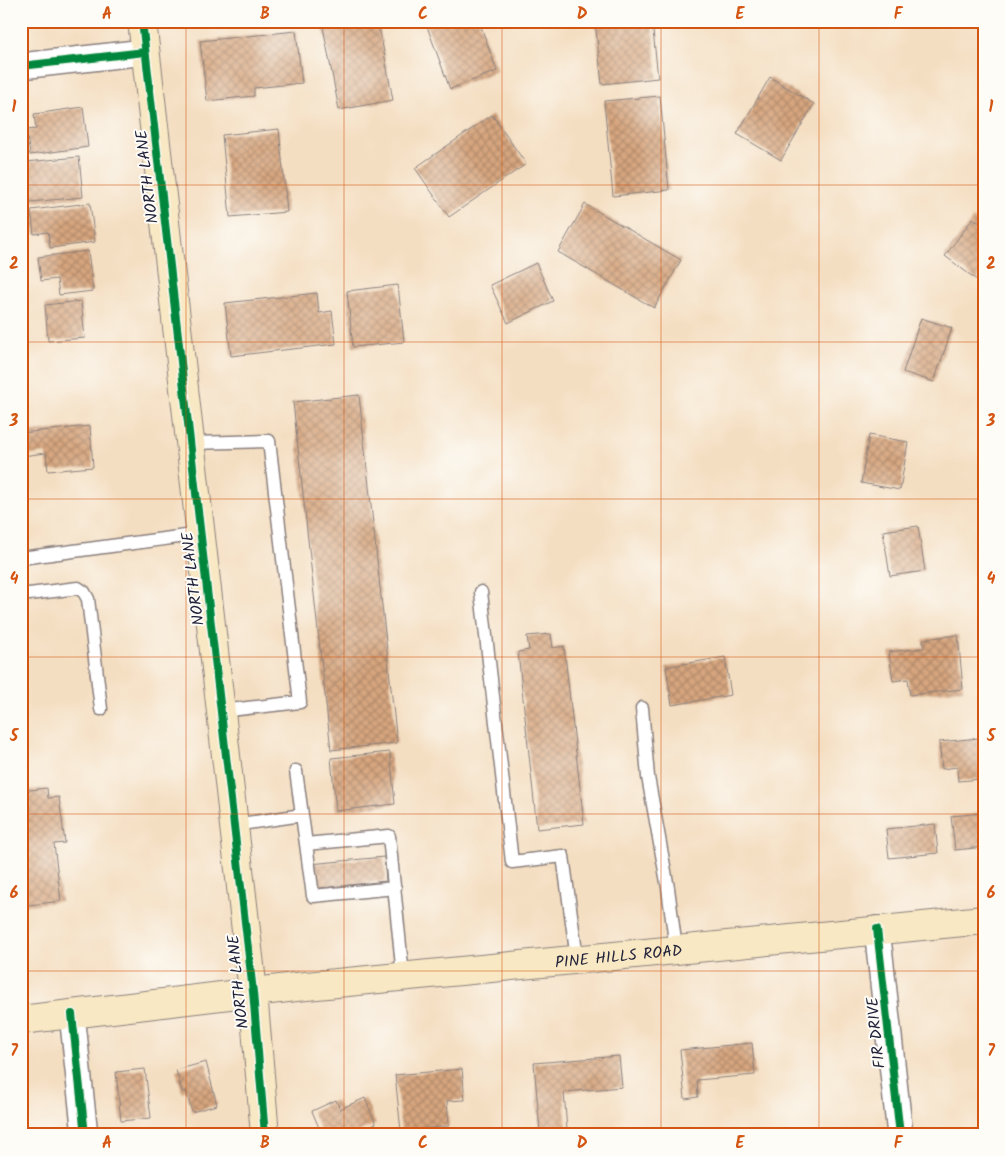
<svg xmlns="http://www.w3.org/2000/svg" width="1005" height="1156" font-family="Kalam,sans-serif">
<style>
.building{fill:url(#building-cross-hatch)}
.lines{fill:none;stroke-linecap:round;stroke-linejoin:round}
.lane-casing{stroke:#8b807e;stroke-width:15}
.street-casing{stroke:#8b807e;stroke-width:28}
.secondary-casing{stroke:#8b807e;stroke-width:30}
.lane{stroke:#fff;stroke-width:12}
.street{stroke:#fff;stroke-width:25}
.secondary{stroke:#f8e8c3;stroke-width:28}
.cycleway-casing{stroke:#fdfcf7;stroke-width:11}
.cycleway{stroke:#00873e;stroke-width:8}
.grid{fill:none;stroke:#d45411;stroke-width:1;stroke-opacity:0.55}
.labels{text-anchor:middle;stroke-width:4;stroke-linejoin:round;paint-order:stroke}
.street-label{font-size:16px;fill:#22223b;stroke:#fdfcf7}
.neatline{fill:none;stroke:#d45411;stroke-width:2}
.grid-label{font-size:16px;text-anchor:middle;font-weight:bold;fill:#d45411}
</style>
<defs>
<pattern id="building-cross-hatch" width="8" height="8" patternUnits="userSpaceOnUse" patternTransform="scale(1.25)"><rect width="8" height="8" fill="#d7a67f"/><path d="M0 0l8 8M0 8l8-8" fill="none" stroke="#ae8769"/></pattern>
</defs>
<rect width="100%" height="100%" fill="#fdfcf7"/>
<filter id="ink" filterUnits="userSpaceOnUse"><feTurbulence type="fractalNoise" baseFrequency=".02" numOctaves="2"/><feDisplacementMap in="SourceGraphic" scale="10" xChannelSelector="R" yChannelSelector="G"/><feConvolveMatrix kernelMatrix="1 2 1 2 8 2 1 2 1" color-interpolation-filters="sRGB"/></filter>
<filter id="wash" filterUnits="userSpaceOnUse"><feTurbulence type="fractalNoise" baseFrequency=".0096" numOctaves="4" result="noise"/><feDisplacementMap in="SourceGraphic" scale="20" xChannelSelector="R" yChannelSelector="G"/><feGaussianBlur stdDeviation="1.12" result="paint"/><feColorMatrix in="noise" values="0 0 0 0 0 0 0 0 0 0 0 0 0 0 0 0 0 1.4 0 .05"/><feComposite in="paint" operator="in"/></filter>
<g filter="url(#wash)">
<rect width="100%" height="100%" fill="#f4dec1"/>
<g id="blocks">
<path class="building" d="M352 21H378L393 100 339 110 323 27Z
M425 21H479L497 71 450 89Z
M595 21H652L658 78 602 84Z
M296 31 302 83 254 88V96L207 101 200 41Z
M770 77 814 104 781 160 737 134Z
M660 96 669 190 613 196 604 101Z
M83 107 88 147 30 155 26 130 36 129 34 114Z
M492 115 526 164 449 217 415 168Z
M279 129 287 212 230 217 222 135Z
M79 157 83 197 30 202 26 162Z
M90 203 95 242 50 248 48 232 34 234 31 210Z
M585 204 681 260 654 308 558 252Z
M973 218 984 226V270L977 280 945 256Z
M88 251 93 291 59 295 57 279 41 281 38 257Z
M536 263 553 301 508 323 490 285Z
M398 285 404 342 353 347 347 291Z
M317 293 319 313 332 311 336 344 231 356 225 303Z
M81 301 85 338 48 341 45 305Z
M921 318 952 328 934 382 903 372Z
M359 395 397 743 331 750 293 402Z
M90 426 93 467 48 471 46 453 22 456 21 433Z
M869 435 908 442 900 490 861 483Z
M918 526 925 571 890 576 883 531Z
M551 634 553 648 564 646 584 824 537 829 518 652 529 650 527 636Z
M958 635 963 689 910 695 908 679 893 681 889 652 924 648 923 639Z
M725 657 731 695 672 705 666 667Z
M979 738 983 779 958 781 957 767 942 769 939 742Z
M390 752 395 804 336 811 331 758Z
M47 788 48 798 59 797 65 843 54 844 61 901 21 906V791Z
M984 813V847L955 850 951 816Z
M935 824 938 853 889 858 886 829Z
M384 857 386 881 312 889 310 864Z
M752 1043 755 1075 697 1080 698 1097 685 1099 680 1050Z
M619 1056 622 1087 564 1092 567 1130 540 1132 534 1063Z
M206 1062 217 1105 192 1112 186 1091 182 1092 176 1070Z
M145 1069 151 1118 121 1121 116 1072Z
M462 1069 465 1100 447 1101 449 1126 401 1131 395 1075Z
M365 1098 376 1124 356 1133 357 1135H322L312 1111 336 1100 340 1109Z"/>
</g>
</g>
<g filter="url(#ink)">
<use href="#blocks" fill-opacity="0" stroke="#8b807e" stroke-width="1"/>
<g class="lines">
<defs>
<path id="lane" d="M190 443 269 441 300 702 221 711
M21 558 201 534
M481 592 512 862 563 856 577 959
M21 595 78 588 84 592 88 599 101 709
M642 708 648 777 668 888 676 949
M302 815 306 844 389 836 403 976
M234 825 302 815 296 771
M306 844 313 896 395 888"/>
<path id="street" d="M21 66 145 52
M877 929 900 1135
M72 1014 85 1135"/>
<g id="secondary">
<path d="M142 21 253 992 265 1135"/>
<path id="s1" d="M21 1020 296 987 984 920"/>
</g>
</defs>
<use href="#lane" class="lane-casing"/>
<use href="#street" class="street-casing"/>
<use href="#secondary" class="secondary-casing"/>
<use href="#lane" class="lane"/>
<use href="#street" class="street"/>
<use href="#secondary" class="secondary"/>
<defs>
<path id="cycleway" d="M142 21 253 992 265 1135
M21 66 145 52
M877 929 900 1135
M72 1014 85 1135"/>
</defs>
<use href="#cycleway" class="cycleway-casing"/>
<use href="#cycleway" class="cycleway"/>
</g>
</g>
<path class="grid" d="M186 21V1135M344 21V1135M502 21V1135M661 21V1135M819 21V1135M21 185H984M21 342H984M21 499H984M21 657H984M21 814H984M21 971H984"/>
<g class="labels">
<g class="street-label">
<text transform="translate(146 177) rotate(-97)" y="6">NORTH LANE</text>
<text transform="translate(192 579) rotate(-97)" y="6">NORTH LANE</text>
<text dy="6" stroke="none"><textPath href="#s1" startOffset="601">PINE HILLS ROAD</textPath></text>
<text transform="translate(237 982) rotate(-96)" y="6">NORTH LANE</text>
<text transform="translate(875 1033) rotate(-96)" y="6">FIR DRIVE</text>
</g>
</g>
<rect width="1005" height="1156" fill="none" stroke="#fdfcf7" stroke-width="55"/>
<rect x="28" y="28" width="950" height="1100" class="neatline"/>
<g class="grid-label">
<text x="107" y="19">A</text>
<text x="265" y="19">B</text>
<text x="423" y="19">C</text>
<text x="582" y="19">D</text>
<text x="740" y="19">E</text>
<text x="898" y="19">F</text>
<text x="14" y="112">1</text>
<text x="991" y="112">1</text>
<text x="14" y="269">2</text>
<text x="991" y="269">2</text>
<text x="14" y="426">3</text>
<text x="991" y="426">3</text>
<text x="14" y="584">4</text>
<text x="991" y="584">4</text>
<text x="14" y="741">5</text>
<text x="991" y="741">5</text>
<text x="14" y="898">6</text>
<text x="991" y="898">6</text>
<text x="14" y="1056">7</text>
<text x="991" y="1056">7</text>
<text x="107" y="1148">A</text>
<text x="265" y="1148">B</text>
<text x="423" y="1148">C</text>
<text x="582" y="1148">D</text>
<text x="740" y="1148">E</text>
<text x="898" y="1148">F</text>
</g>
</svg>
